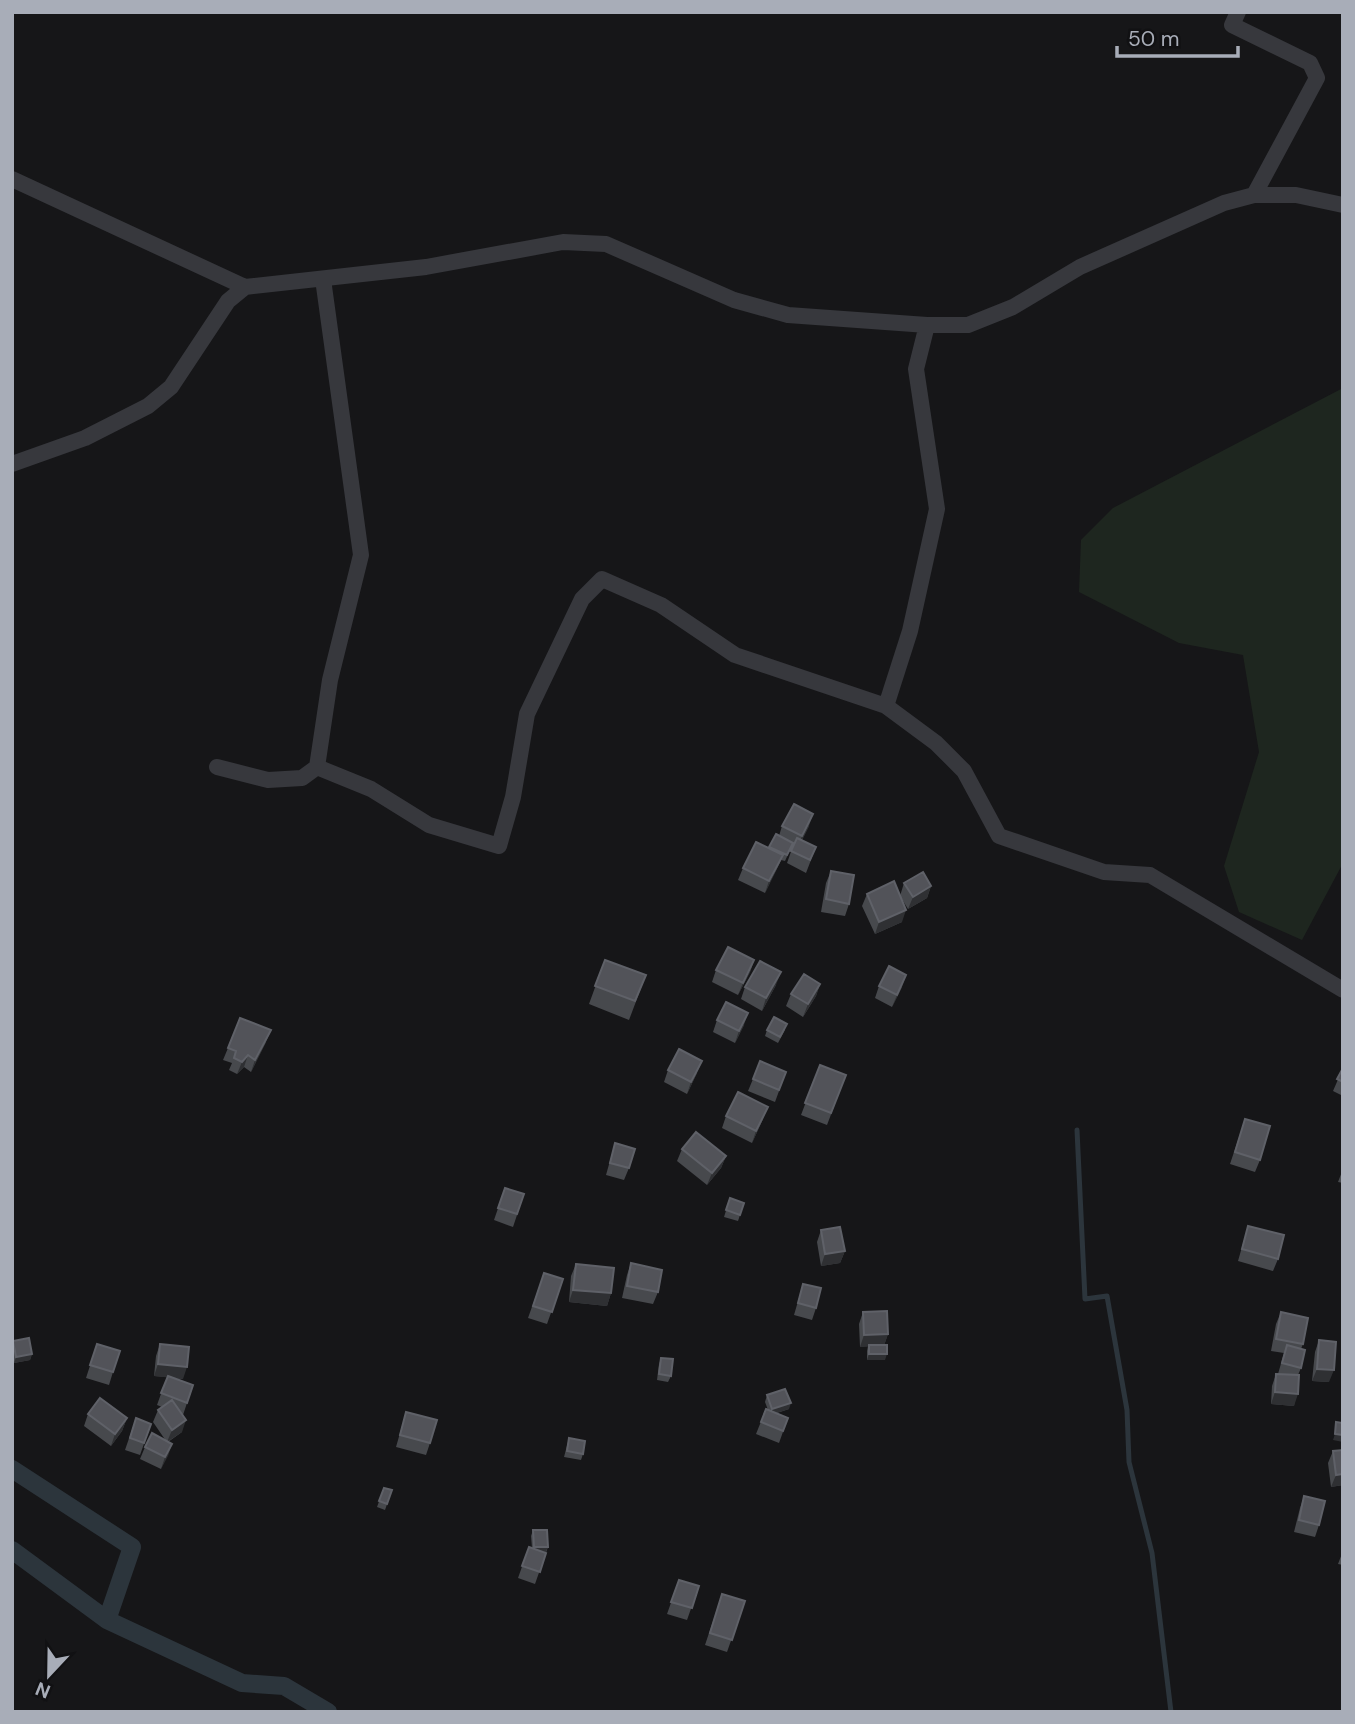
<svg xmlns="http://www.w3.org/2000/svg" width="1355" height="1724" font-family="'DM Sans',sans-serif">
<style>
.green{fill:#1e261f}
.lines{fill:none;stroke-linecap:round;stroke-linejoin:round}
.stream{stroke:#2c353c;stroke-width:5}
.canal{stroke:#2c353c;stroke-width:18}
.minor{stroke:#37383d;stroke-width:16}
.wall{fill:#47494d}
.shaded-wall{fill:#2f3033}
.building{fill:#525359;stroke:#5f6168;stroke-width:2}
</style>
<rect width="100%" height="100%" fill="#161618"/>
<path class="green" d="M1343 388V863L1302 940 1239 912 1224 866 1259 752 1243 655 1179 643 1079 592 1081 540 1113 508Z"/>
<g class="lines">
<path class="stream" d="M1077 1130 1085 1299 1107 1296 1127 1410 1129 1462 1152 1553 1171 1712"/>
<path class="canal" d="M12 1469 132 1547 107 1620
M12 1550 107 1620 242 1683 284 1686 328 1712"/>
<path class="minor" d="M1238 12 1232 25 1310 63 1317 78 1254 195
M12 179 245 287
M12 464 85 438 148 406 171 387 228 301 245 287 426 267 563 242 606 244 734 300 788 315 927 325H968L1013 307 1080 267 1224 203 1254 195H1296L1343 205
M886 706 910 631 937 509 916 369 927 325
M217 767 268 780 302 778 317 767 330 680 361 555 323 279
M317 767 371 789 429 825 499 846 513 797 527 714 582 599 602 579 661 605 735 655 886 706 936 743 964 771 999 836 1104 872 1150 875 1343 990"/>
</g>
<path class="wall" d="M782 826H809L802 840 816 847 806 873 787 863 793 846H792L785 861 781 860 765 893 738 880 743 868 769 848 776 834 779 836Z
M831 871 849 904 845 916 821 912 826 883Z
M904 883 931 886 927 898 908 909 900 896 902 922 875 934 862 906 867 894 900 896Z
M605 960 646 975 629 1020 589 1004Z
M754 960 750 972 738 995 712 982 716 970Z
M820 984 816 996 803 1017 786 1006 791 994Z
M776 985 762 1011 741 999 745 987Z
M879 986 902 987 892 1007 875 998Z
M717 1020 744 1025 735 1043 713 1032Z
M767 1030H785L778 1043 765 1036Z
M266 1042 251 1072 244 1067 237 1074 229 1070 232 1063 223 1060 228 1048Z
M820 1065 846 1075 827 1125 801 1115Z
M1343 1068V1096L1333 1091Z
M668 1070 697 1073 687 1094 664 1082Z
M786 1072 775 1102 748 1091 753 1079Z
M726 1116 763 1119 752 1143 722 1128Z
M1245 1119 1260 1160 1255 1172 1230 1164Z
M615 1143 629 1168 624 1180 606 1175Z
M682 1149 726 1156 721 1168 707 1185 677 1161Z
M1343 1169V1183L1338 1182Z
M505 1188 524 1194 513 1227 494 1220Z
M730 1198 744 1203 738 1221 724 1217Z
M1248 1226 1278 1259 1273 1271 1238 1261Z
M821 1230 845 1251 840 1263 821 1266 817 1242Z
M631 1263 658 1292 653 1304 622 1298 627 1275Z
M576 1264 611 1293 607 1306 569 1302 571 1276Z
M544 1273 563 1279 547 1324 528 1318Z
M803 1284 816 1308 812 1320 794 1315Z
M863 1312 888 1334 884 1345 885 1360H867V1351L868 1346 860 1347 859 1324Z
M1281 1312 1303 1344 1301 1349V1368L1298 1375 1294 1406 1271 1404 1272 1386 1276 1374H1278L1284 1353 1271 1351 1276 1324Z
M1319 1340 1329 1382 1312 1381 1315 1352Z
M13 1341 32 1354 30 1360 14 1363 12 1357Z
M97 1344 113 1372 109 1385 86 1378Z
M160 1344 183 1379 173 1378 193 1385 183 1415 182 1432 168 1442 172 1444 161 1469 140 1459 145 1447 166 1441 153 1422 158 1410 162 1407 157 1405 167 1377 154 1376 156 1356Z
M661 1358 671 1376 668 1382 657 1380 659 1364Z
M767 1395 789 1409 777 1413 788 1418 779 1443 756 1434 766 1409 768 1410 765 1402Z
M406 1412 430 1443 426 1455 396 1447Z
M88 1414 127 1418 122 1431 111 1446 84 1426Z
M136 1418 151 1424 140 1455 125 1450Z
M569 1438 583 1454 581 1460 564 1457Z
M1343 1450V1485L1331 1487 1328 1463 1333 1451Z
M384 1488 392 1490 385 1510 377 1507Z
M1304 1496 1319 1525 1315 1537 1294 1532 1300 1508Z
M533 1530 548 1547 535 1584 518 1578 529 1547 532 1548 531 1536Z
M1343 1551V1565L1338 1564Z
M679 1580 699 1586 687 1620 667 1614Z
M722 1594 745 1601 727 1652 705 1645Z"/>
<path class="shaded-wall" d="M813 814 809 826 798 848 802 836Z
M783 855 778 867 765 893 769 881Z
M931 886 927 898 908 909 913 897Z
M906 910 902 922 875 934 879 922Z
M754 960 750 972 738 995 743 983Z
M781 972 776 985 762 1011 766 998Z
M906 975 902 987 892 1007 897 995Z
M820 984 816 996 803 1017 808 1004Z
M748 1013 744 1025 735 1043 739 1031Z
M271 1030 266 1042 251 1072 255 1060Z
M248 1055 244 1067 237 1074 242 1062Z
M702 1061 697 1073 687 1094 691 1082Z
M768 1107 763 1119 752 1143 756 1131Z
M726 1156 721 1168 707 1185 712 1173Z
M845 1251 840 1263 821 1266 825 1254Z
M573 1290 611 1293 607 1306 569 1302Z
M888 1334 884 1346 860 1347 864 1335Z
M32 1354 30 1360 14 1363 16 1357Z
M869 1354H887L885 1360H867Z
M158 1364 187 1367 183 1379 154 1376Z
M1317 1369 1334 1370 1329 1382 1312 1381Z
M1275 1392 1298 1394 1294 1406 1271 1404Z
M791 1403 789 1409 770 1415 772 1409Z
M127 1418 122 1431 111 1446 115 1434Z
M186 1420 182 1432 167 1442 172 1430Z
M1335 1434 1343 1435V1442L1333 1440Z
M172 1444 168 1456 161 1469 165 1457Z
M1343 1474V1485L1331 1487 1336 1475Z
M534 1547H548L545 1553H532Z"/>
<path class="building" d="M794 804 813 814 802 836 782 826Z
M776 834 793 843 787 855 769 847Z
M797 838 816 847 810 860 791 851Z
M756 842 783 855 769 881 743 868Z
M831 871 854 875 849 904 826 899Z
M923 872 931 886 913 897 904 883Z
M894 881 906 910 879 922 867 894Z
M728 947 754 960 743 983 716 970Z
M605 960 646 975 635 1001 595 986Z
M760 961 781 972 766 998 745 987Z
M889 966 906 975 897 995 879 986Z
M804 974 820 984 808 1004 791 994Z
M726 1002 748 1013 739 1031 717 1020Z
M774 1017 787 1024 780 1037 767 1030Z
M240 1018 271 1030 255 1060 248 1055 242 1062 234 1058 236 1051 228 1048Z
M679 1049 702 1061 691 1082 668 1070Z
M760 1061 786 1072 779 1090 753 1079Z
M820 1065 846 1075 831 1113 805 1103Z
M1343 1068V1082L1337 1079Z
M738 1092 768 1107 756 1131 726 1116Z
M1245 1119 1270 1126 1260 1160 1235 1152Z
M696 1132 726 1156 712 1173 682 1149Z
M615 1143 635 1149 629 1168 610 1163Z
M505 1188 524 1194 517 1214 498 1208Z
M730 1198 744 1203 740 1215 726 1210Z
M1248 1226 1284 1235 1278 1259 1242 1249Z
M840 1227 845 1251 825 1254 821 1230Z
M631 1263 662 1270 658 1292 627 1286Z
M576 1264 614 1268 611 1293 573 1290Z
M544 1273 563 1279 552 1312 533 1306Z
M803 1284 821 1288 816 1308 798 1303Z
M887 1311 888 1334 864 1335 863 1312Z
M1281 1312 1308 1318 1303 1344 1276 1339Z
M29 1338 32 1354 16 1357 13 1341Z
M1319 1340 1336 1342 1334 1370 1317 1369Z
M97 1344 120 1351 113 1372 90 1365Z
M160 1344 189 1347 187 1367 158 1364Z
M869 1345H887V1354H869Z
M1287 1345 1305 1350 1301 1368 1282 1363Z
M661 1358 673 1359 671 1376 659 1374Z
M1276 1374 1299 1375 1298 1394 1275 1392Z
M168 1376 193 1385 187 1403 161 1393Z
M785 1389 791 1403 772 1409 767 1395Z
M100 1398 127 1418 115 1434 88 1414Z
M172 1400 186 1420 172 1430 158 1410Z
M766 1409 788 1418 783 1431 761 1422Z
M406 1412 437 1420 430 1443 400 1435Z
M136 1418 151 1424 144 1443 130 1438Z
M1336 1422 1343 1423V1435L1335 1434Z
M152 1433 172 1444 165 1457 145 1447Z
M569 1438 585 1441 583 1454 567 1451Z
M1343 1450V1474L1336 1475 1333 1451Z
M384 1488 392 1490 387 1504 379 1501Z
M1304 1496 1325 1501 1319 1525 1299 1520Z
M533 1530H547L548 1547H534Z
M529 1547 546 1553 540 1572 522 1566Z
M679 1580 699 1586 692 1608 671 1602Z
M722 1594 745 1601 732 1640 710 1633Z"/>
<rect width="1355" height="1724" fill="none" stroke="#a8adb8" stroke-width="28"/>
<g transform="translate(49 1675) rotate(202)" stroke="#111113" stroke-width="5" paint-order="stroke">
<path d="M0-5L12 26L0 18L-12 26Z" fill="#a8adb8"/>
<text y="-10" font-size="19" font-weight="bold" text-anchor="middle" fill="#a8adb8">N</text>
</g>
<path d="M1117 46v10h121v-10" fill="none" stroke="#a8adb8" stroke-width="3.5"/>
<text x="1128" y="46" font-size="21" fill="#a8adb8" stroke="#111113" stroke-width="5" paint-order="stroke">50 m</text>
</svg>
